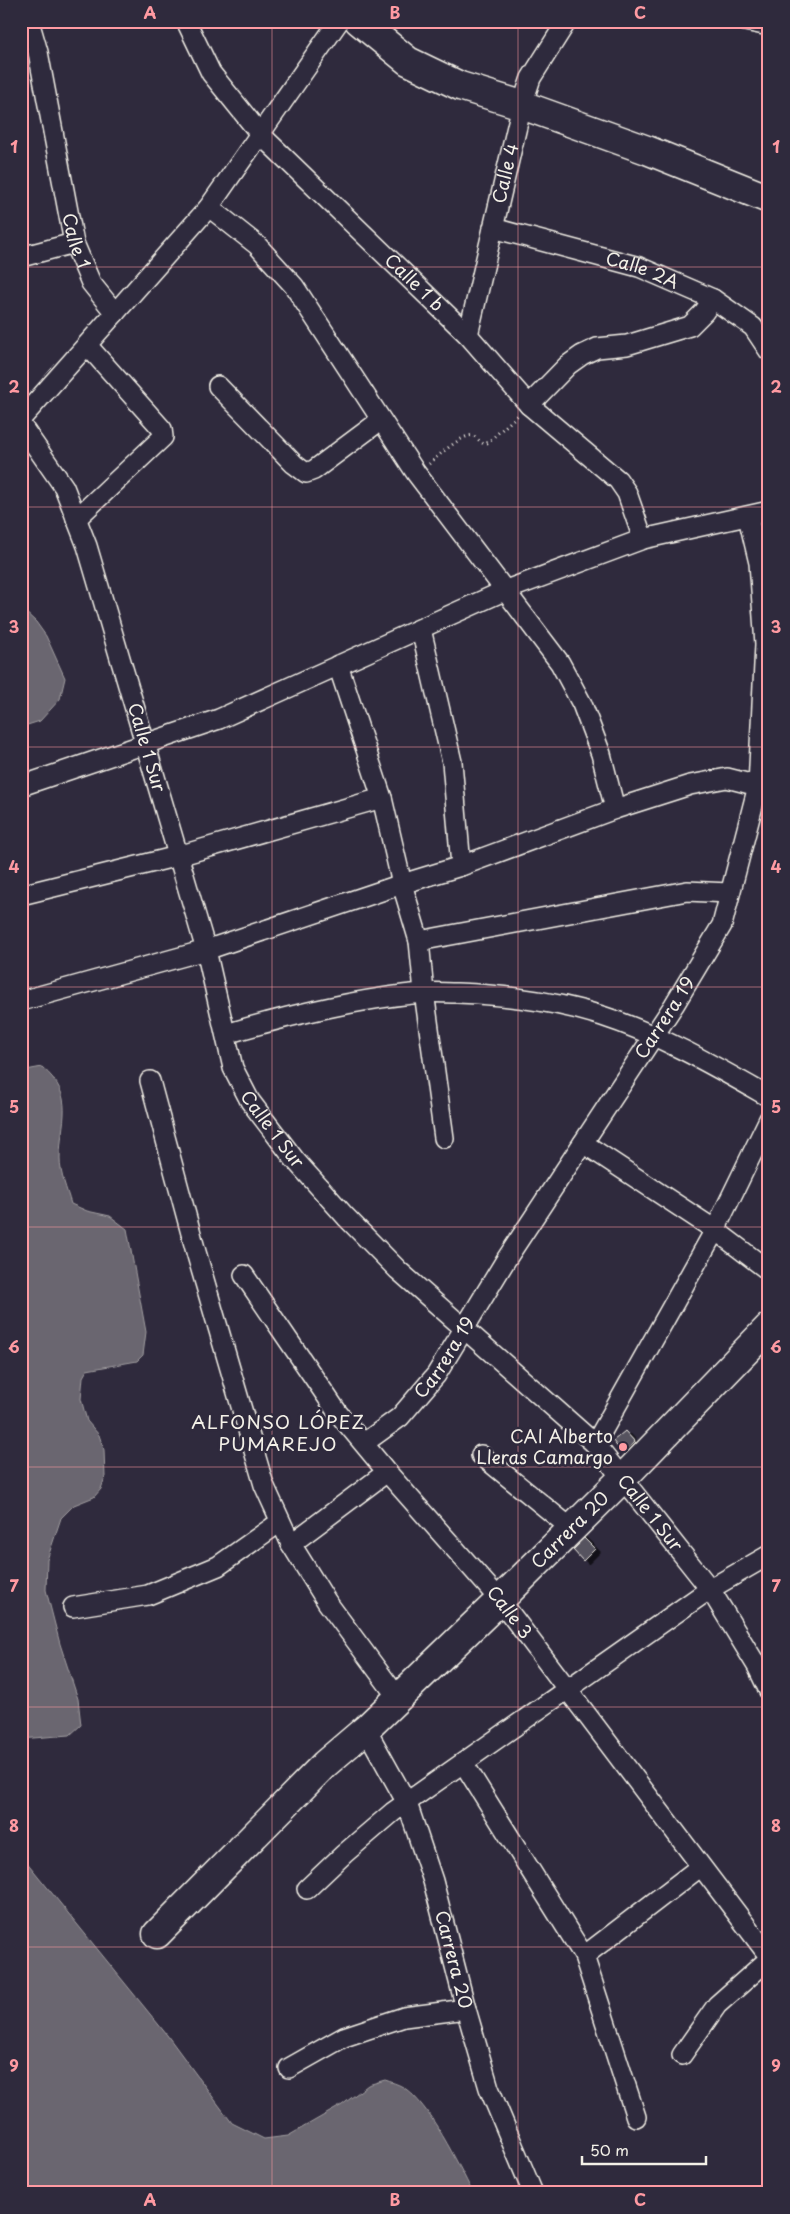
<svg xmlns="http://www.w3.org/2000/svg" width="790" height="2214" font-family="'Playpen Sans',sans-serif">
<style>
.water{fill:#6a6670;stroke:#a19ea0}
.building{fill:#56525f;stroke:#f4f1e8;filter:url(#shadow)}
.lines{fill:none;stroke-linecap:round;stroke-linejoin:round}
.street-casing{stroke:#f4f1e8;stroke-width:22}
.secondary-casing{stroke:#f4f1e8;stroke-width:31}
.path{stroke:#f4f1e8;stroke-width:3;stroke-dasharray:1 4;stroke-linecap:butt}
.street{stroke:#2f2a3d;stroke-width:19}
.secondary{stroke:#2f2a3d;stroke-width:28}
.grid{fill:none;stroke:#ff9aa2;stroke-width:1;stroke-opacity:0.55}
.poi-dot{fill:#ff9aa2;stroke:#2f2a3d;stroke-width:2}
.labels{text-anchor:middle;stroke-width:5;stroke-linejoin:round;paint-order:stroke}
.street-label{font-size:18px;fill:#f4f1e8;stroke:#2f2a3d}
.poi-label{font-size:18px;fill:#f4f1e8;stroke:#2f2a3d;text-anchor:end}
.neighbourhood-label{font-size:19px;letter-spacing:1px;fill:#f4f1e8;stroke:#2f2a3d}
.neatline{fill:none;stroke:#ff9aa2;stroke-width:2}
.grid-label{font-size:16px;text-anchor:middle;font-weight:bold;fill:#ff9aa2}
</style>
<defs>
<filter id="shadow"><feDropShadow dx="5.5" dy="3" stdDeviation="0" flood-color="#0009"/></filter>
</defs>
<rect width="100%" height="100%" fill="#2f2a3d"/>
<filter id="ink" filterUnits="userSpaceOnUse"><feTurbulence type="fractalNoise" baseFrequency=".02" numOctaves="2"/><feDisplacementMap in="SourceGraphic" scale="10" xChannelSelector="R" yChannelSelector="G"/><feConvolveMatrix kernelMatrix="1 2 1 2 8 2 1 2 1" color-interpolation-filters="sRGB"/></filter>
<g filter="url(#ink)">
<path class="water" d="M21 608 36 622 46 636 65 678 60 699 40 721 21 727Z
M42 1067C77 1097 60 1120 60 1159 60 1174 67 1190 71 1204L87 1211 110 1216 127 1229 146 1332 143 1355 137 1361 87 1370 83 1377 81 1399 87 1421 99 1435 104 1450 105 1477 101 1489 94 1497 74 1505 61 1518 47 1560 46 1590 60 1644 78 1699 81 1725 70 1735 21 1739V1071Z
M21 1855 167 2035 232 2123 264 2139 288 2136 342 2105 368 2085 385 2080C391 2082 398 2084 403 2087 430 2104 458 2164 473 2193H21Z"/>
<path class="building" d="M625 1431 635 1442 622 1453 613 1441Z
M580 1534 595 1549 583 1561 573 1550 579 1544 575 1539Z"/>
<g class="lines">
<defs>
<g id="street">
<path id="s1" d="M29 21 38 52 74 243 91 283 115 313"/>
<path id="s2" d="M186 21 211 73 261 135 468 335 529 405 618 480 627 493 643 539"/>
<path d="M745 21 769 26"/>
<path d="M209 207 257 245 294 286 416 473 560 663 582 704 601 754 615 809"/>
<path id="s3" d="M493 228 639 267 713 299 753 327 769 351"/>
<path d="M21 257 74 243"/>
<path id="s4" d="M468 335 522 105 531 78 567 21"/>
<path d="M218 386 294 464 306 473 314 470 381 420"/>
<path d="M529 405 568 365 582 355 597 348 627 345 690 326 704 312 713 299"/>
<path d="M21 419 209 207 339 21"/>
<path id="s5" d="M21 425 64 487 87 546 206 950 233 1068 250 1101 295 1160 346 1217 398 1270 595 1444 710 1589 757 1666 769 1691"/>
<path d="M76 519 163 437 162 429 87 345"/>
<path d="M421 629 452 762 461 866"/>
<path d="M338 665 382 798 402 884 419 941 424 992 444 1138"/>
<path d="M21 786 219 719 506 590 643 539 769 511"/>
<path d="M21 895 178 856 382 798"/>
<path d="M419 941 687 891 729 893"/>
<path d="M21 1001 206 950 402 884 461 866 615 809 690 785 727 778 758 786 769 791"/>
<path d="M226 1034C290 1015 356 999 422 993 433 992 445 993 457 993 506 995 555 1001 602 1016 661 1035 716 1067 769 1097"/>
<path d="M150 1081 196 1252 264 1485 291 1544 327 1602 398 1698"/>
<path d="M583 1143 715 1230 769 1271"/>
<path id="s6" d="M244 1275 338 1413 387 1472 500 1600 769 1956"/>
<path id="s7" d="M364 1443 400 1417 436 1375 507 1258 674 1005 722 925 758 786 765 644 759 563 748 517"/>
<path d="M595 1444 715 1230 769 1119"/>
<path d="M481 1455 572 1529"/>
<path d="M291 1544 387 1472"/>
<path d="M73 1607 148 1595 218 1566 280 1522"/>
<path id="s8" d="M366 1729 407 1803 433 1881 466 2009 489 2088 533 2193"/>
<path d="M464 1764 584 1956 636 2117"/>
<path d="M307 1889 344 1854 393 1812 710 1589 769 1555"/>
<path d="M584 1956 700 1867"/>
<path d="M682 2055 717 2005 769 1959"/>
<path d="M289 2068 344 2037 404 2017 466 2009"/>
</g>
<g id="secondary">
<path d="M359 21 408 61 460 86 522 105 647 150 769 199"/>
<path id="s9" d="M157 1934 325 1764 366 1729 500 1600 623 1478 769 1327"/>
</g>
</defs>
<use href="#street" class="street-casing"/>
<use href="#secondary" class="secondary-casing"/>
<path class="path" d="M429 464C437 457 464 432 474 436 477 438 480 442 484 444L487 443 518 415"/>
<use href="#street" class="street"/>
<use href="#secondary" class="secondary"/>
</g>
</g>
<path class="grid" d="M272 21V2193M518 21V2193M21 267H769M21 507H769M21 747H769M21 987H769M21 1227H769M21 1467H769M21 1707H769M21 1947H769"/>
<circle class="poi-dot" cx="623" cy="1447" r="5"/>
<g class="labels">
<g class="street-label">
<text dy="6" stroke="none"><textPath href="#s4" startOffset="166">Calle 4</textPath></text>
<text dy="6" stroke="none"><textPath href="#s1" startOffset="225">Calle 1</textPath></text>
<text dy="6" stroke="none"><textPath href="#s3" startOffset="155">Calle 2A</textPath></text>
<text dy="6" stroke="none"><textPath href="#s2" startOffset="350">Calle 1 b</textPath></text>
<text dy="6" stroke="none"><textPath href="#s5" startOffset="349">Calle 1 Sur</textPath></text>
<text dy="6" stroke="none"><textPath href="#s7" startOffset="524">Carrera 19</textPath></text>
<text dy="6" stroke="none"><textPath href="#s5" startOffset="754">Calle 1 Sur</textPath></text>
<text dy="6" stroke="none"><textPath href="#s7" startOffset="119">Carrera 19</textPath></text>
<text dy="6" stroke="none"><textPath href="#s5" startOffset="1294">Calle 1 Sur</textPath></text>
<text dy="6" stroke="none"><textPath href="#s9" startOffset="578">Carrera 20</textPath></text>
<text dy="6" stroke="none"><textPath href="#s6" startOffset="430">Calle 3</textPath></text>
<text dy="6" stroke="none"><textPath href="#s8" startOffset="248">Carrera 20</textPath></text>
</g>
<g class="poi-label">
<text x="613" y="1443">CAI Alberto<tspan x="613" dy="21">Lleras Camargo</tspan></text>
</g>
<g class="neighbourhood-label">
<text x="278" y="1429">ALFONSO LÓPEZ<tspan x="278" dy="22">PUMAREJO</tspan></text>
</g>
</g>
<rect width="790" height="2214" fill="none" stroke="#2f2a3d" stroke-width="55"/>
<path d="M582 2156v8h124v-8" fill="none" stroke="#f4f1e8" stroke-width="2.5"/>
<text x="590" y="2156" font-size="15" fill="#f4f1e8" stroke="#2f2a3d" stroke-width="4" paint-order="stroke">50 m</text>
<rect x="28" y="28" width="734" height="2158" class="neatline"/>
<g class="grid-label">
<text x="150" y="19">A</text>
<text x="395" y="19">B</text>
<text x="640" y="19">C</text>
<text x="14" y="153">1</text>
<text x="776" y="153">1</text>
<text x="14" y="393">2</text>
<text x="776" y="393">2</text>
<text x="14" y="633">3</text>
<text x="776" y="633">3</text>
<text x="14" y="873">4</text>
<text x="776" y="873">4</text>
<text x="14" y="1113">5</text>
<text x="776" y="1113">5</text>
<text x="14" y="1353">6</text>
<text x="776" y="1353">6</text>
<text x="14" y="1592">7</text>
<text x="776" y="1592">7</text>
<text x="14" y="1832">8</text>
<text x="776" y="1832">8</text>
<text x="14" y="2072">9</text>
<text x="776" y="2072">9</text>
<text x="150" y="2206">A</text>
<text x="395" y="2206">B</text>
<text x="640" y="2206">C</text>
</g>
</svg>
